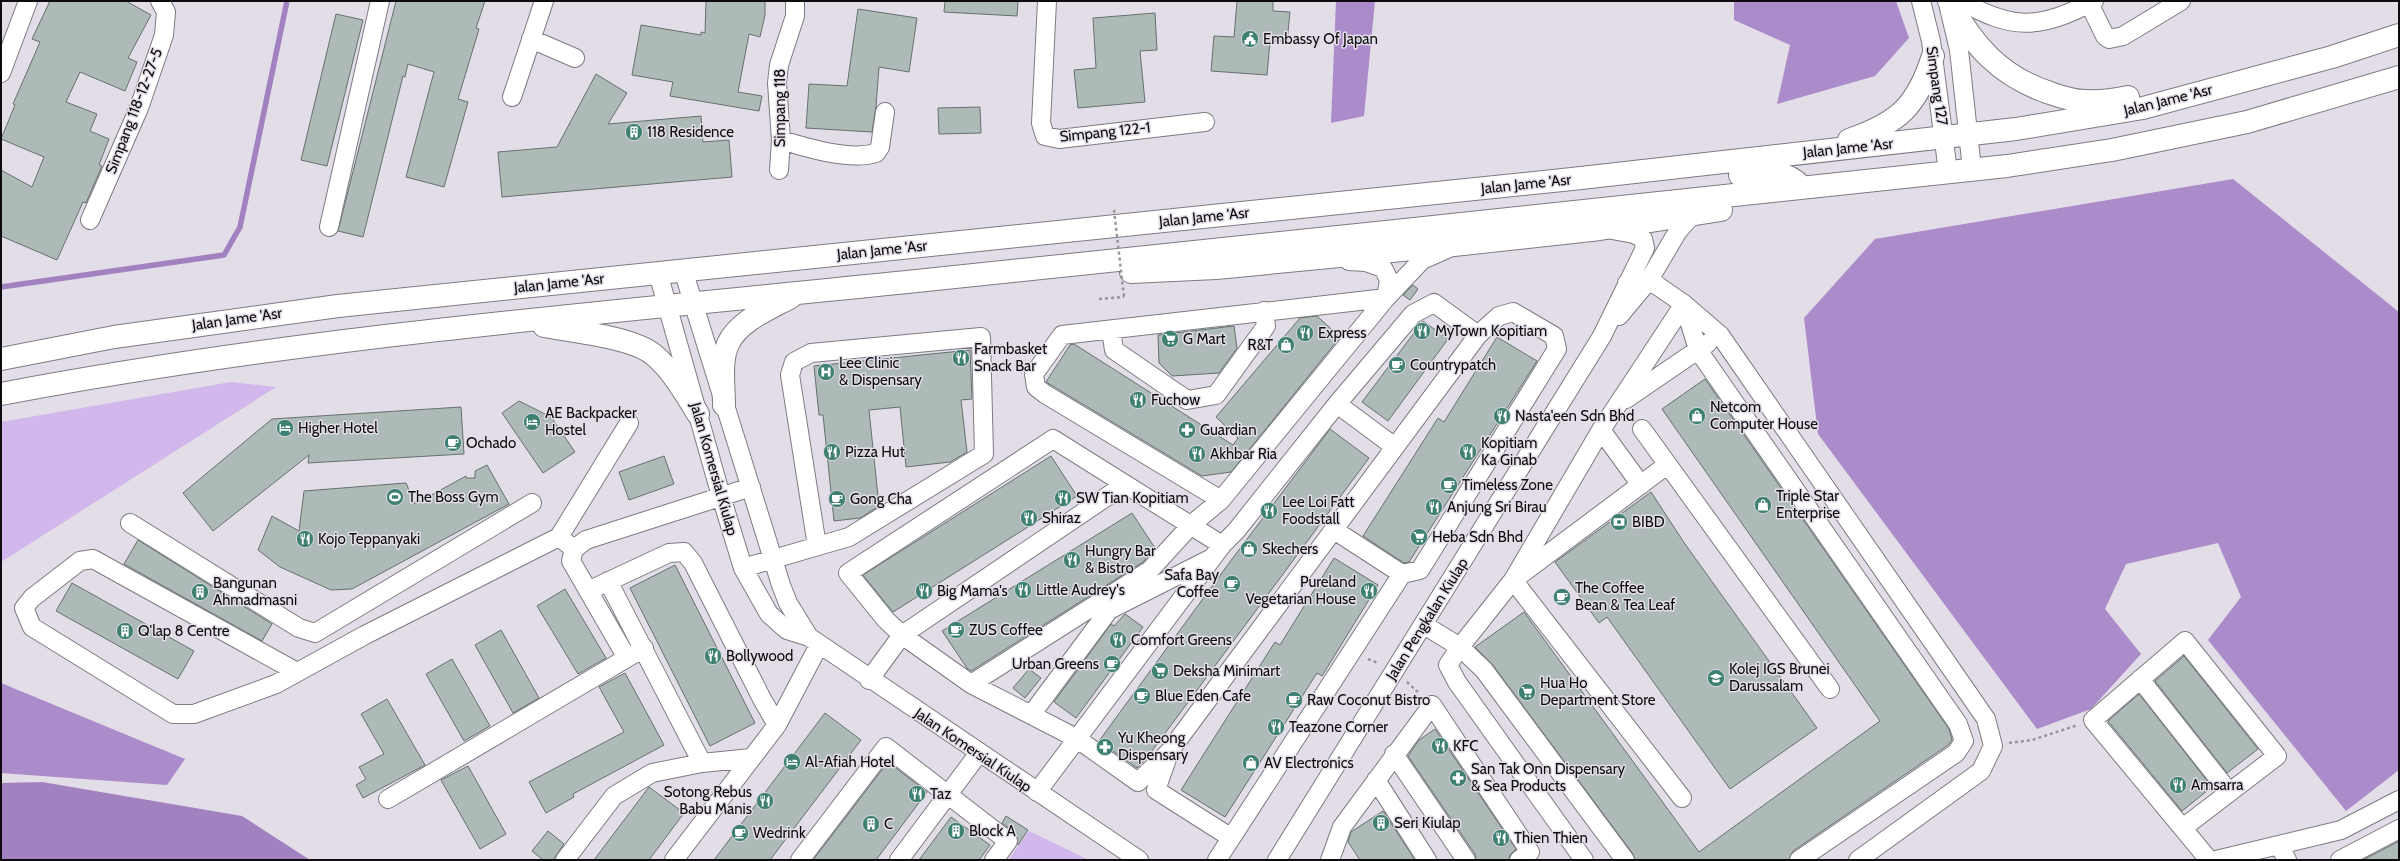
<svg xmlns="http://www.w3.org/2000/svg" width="2400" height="861" font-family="Cabin,sans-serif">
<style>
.green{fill:#d2b7ec}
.forest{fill:#ac8bcb}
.water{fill:#a281c0}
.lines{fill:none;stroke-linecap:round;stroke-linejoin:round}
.stream{stroke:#a281c0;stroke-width:5.5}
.building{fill:#aebab7;stroke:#66716e}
.minor-casing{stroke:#7e7a83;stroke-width:20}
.major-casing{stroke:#7e7a83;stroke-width:24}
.path{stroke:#99959c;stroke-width:2.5;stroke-dasharray:3 3;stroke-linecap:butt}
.minor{stroke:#fff;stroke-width:18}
.major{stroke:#fff;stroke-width:22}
.path-bridge{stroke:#99959c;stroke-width:2.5;stroke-dasharray:3 3;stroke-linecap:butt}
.labels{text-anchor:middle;stroke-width:3;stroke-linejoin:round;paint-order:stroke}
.poi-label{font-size:15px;fill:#0d0b0e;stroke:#e2dde7;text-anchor:start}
.street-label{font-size:15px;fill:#0d0b0e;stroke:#e2dde7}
</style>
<rect width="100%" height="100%" fill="#e2dde7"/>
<path class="green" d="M231 382 276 387 1 562V422Z
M1029 831 1089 860H1008Z"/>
<path class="forest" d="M1336 1H1375L1364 116 1331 123Z
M1734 1H1896L1909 38 1875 76 1777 104 1790 45 1734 20Z
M2233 179 2399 312V770L2346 811 2208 640 2241 597 2218 543 2126 564 2105 609 2141 654 2091 709 2037 729 1818 434 1804 318 1875 239Z
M1 683 185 759 167 785 1 773Z"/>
<path class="water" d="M42 782 242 816 310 860H1V783Z"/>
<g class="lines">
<path class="stream" d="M1 287 224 255 240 227 287 1"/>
</g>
<path class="building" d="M50 1H126L151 15 128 58 137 62 125 91 80 72 66 102 97 114 90 131 109 139 99 165 102 166 86 203 83 202 57 260 1 236V170L32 187 44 157 1 139 15 105 13 104 40 42 32 39Z
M396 1H485L476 28 479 29 458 99 468 102 444 187 406 177 434 72 408 64 405 77 403 76 363 237 338 231Z
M706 1H765V15L760 37 749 34 738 92 762 96 759 111 670 96 673 82 632 75 641 25 701 35V32L705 33Z
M945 1H1018L1017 16 944 12Z
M1237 1H1273V11L1290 12 1287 42 1270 41 1267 75 1211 71 1214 36 1234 37Z
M858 9 917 18 909 72 879 67 876 106 872 132 806 128 809 84 847 86Z
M1155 13 1157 50 1140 51 1145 102 1078 108 1074 70 1096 68 1093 18Z
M336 14 363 20 327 166 301 160Z
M596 74 627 93 608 124 701 116 703 142 729 140 732 177 502 197 498 152 557 147Z
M980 107 981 133 939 134 938 108Z
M1413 285 1418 289 1410 300 1403 295Z
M1317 316 1340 337 1231 472 1202 476 1046 382 1070 345 1074 344 1233 445 1238 438 1216 417 1300 318Z
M1423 321 1448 339 1388 421 1362 402Z
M1234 326 1237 348 1219 373 1172 376 1159 363 1158 335Z
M1497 337 1537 361 1409 562 1404 563 1363 536 1438 418 1444 422Z
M970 350 972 399 961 400 967 452 950 462 906 467 900 407 869 410 879 506 860 518 834 521 823 415H819L814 366Z
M1705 379 1949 729 1952 740 1948 745 1793 851 1789 860H1635L1633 854 1492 664 1475 647 1524 612 1699 852 1880 721 1662 409Z
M519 401 551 417 575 452 543 473 502 413Z
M461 407 464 454 308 463 309 455 213 531 183 493 272 419Z
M1330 429 1369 458 1146 759 1137 768 1099 741 1232 559Z
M664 456 674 484 629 500 619 472Z
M1051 456 1077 496 893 612 863 575Z
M487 465 509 504 352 589 331 590 280 567 258 550 272 516 299 531 304 491 406 483 415 504 466 476V478H475V471Z
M1651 492 1685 544 1817 728 1730 789 1607 617 1599 623 1555 562Z
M1132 513 1155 548 1143 562 971 671 967 668 942 631Z
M138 540 272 624 262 641 124 564Z
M1334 558 1378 585 1322 676 1317 673 1225 817 1181 790 1275 642 1280 645Z
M675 565 755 723 710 746 630 588Z
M72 583 194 651 178 679 56 611Z
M565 589 606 658 578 674 537 606Z
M1125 614 1143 627 1076 718 1054 702 1111 624 1114 626Z
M501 630 539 698 513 713 475 645Z
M2184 656 2258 749 2227 773 2155 681Z
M452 659 490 726 464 741 426 674Z
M1029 669 1041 678 1025 698 1013 688Z
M625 673 664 745 573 794 574 797 546 813 529 782 624 732 599 687Z
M2139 694 2212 787 2182 811 2108 721Z
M387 699 425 765 363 798 356 785 366 779 359 767 384 754 361 714Z
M825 713 861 740 770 860H714Z
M1435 729 1516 849 1510 855 1509 860H1476L1475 854 1408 756 1419 740Z
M888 762 927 792 876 860H813Z
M468 766 506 834 480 849 441 780Z
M649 787 684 813 649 860H594Z
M1383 811 1415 860H1360L1348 842 1351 832Z
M1006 816 1028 830 1018 845 1015 833 1002 823Z
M951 817 990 845 979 860H919Z
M548 831 564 844 553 860H543L532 851Z
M2399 841V860H2363Z"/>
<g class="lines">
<defs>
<path id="minor" d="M1047 1 1041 123 1045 136 1059 139 1205 122
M1921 1 1931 41 1948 172
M1961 1C2014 31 2040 29 2094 1
M2088 1 2105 36 2109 39 2123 36 2181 1
M1949 8 1959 50 1972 169
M531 39 575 58
M1 73 28 1
M512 97 544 1
M781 140C808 148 849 161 876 153L880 147 885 112
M779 170 781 140 777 83 779 65 795 16V1
M90 220 139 108 164 35 166 12 160 1
M329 227 380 1
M1349 261 1366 262 1383 268 1389 280 1386 298
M683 270 781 585 788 603 809 637 1139 860
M658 273 721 496 743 568 769 614 787 630 809 637
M1627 283 1649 280 1684 304 1720 335 1986 719 1993 746 1981 771 1858 860
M1684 304 1698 350 1958 724 1964 741 1956 753 1799 860
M1619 316 1649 280 1678 231 1692 215
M1111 330 1114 350 1187 400 1216 395 1266 326 1264 311
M1626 399 1708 343
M1337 404 1395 447
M1642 429 1830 689
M1601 430 1641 485
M1221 500 1045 394 1036 387 1034 374 1062 335 1386 298
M130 523 299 628 315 633 532 503
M1334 530 1402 574
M559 537 629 423
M743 568 849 537 984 454 981 337 811 353 794 362 790 375 817 546
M1520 575 1667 465
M1513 580 1682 798
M608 581 702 763 751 758
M590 590 669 553 684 552 693 563 762 699 777 725
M1424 625 1460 647 1513 580 1601 430 1684 304
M627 658 571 561 574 549 586 540 751 487
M297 672 93 559 80 561 32 598 24 608 32 627 173 714H194L276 684 365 635 559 537 574 549
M2140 679 2229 792
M869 680 902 635 1124 485
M971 684 1150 570 1191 525 1221 500 1386 298 1422 260 1447 249
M1031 715 1109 610 1208 560
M1394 754 1466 860
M1168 756 1156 790 1230 837
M1376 780 1427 860
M1037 792 1222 545 1236 531 1337 404 1413 314 1434 303 1478 335
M388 799 644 648
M2184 827 2277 756 2185 641 2093 720 2209 860
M2279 845 2287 860
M565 860 614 796 652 773 702 763
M674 860 777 725 819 645
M800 860 886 747 1008 841 994 860
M899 860 979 753
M1217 860 1402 574 1420 570 1557 349 1554 336 1513 312 1499 316 1478 335 1169 752 1138 782 1076 738 971 684 902 635 886 620 848 573 1053 439 1222 545
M1277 860 1602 336 1645 248 1643 239 1634 234 1612 230
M1330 860 1342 827 1432 705 1530 852 1519 860
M1584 860 1457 682 1448 665 1460 647 1484 670 1625 860
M2216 860 2341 830 2399 800
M2340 860 2399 829"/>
<path id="major" d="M1949 1C1973 46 2001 77 2050 93 2061 97 2074 101 2086 101 2100 102 2114 100 2128 97
M1849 140C1899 123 1917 106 1933 56
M1740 175C1763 173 1785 168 1802 187
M1131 272 1216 268 1454 245 1600 229 1721 210
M544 326C571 331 633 337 654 355 673 371 685 393 698 414
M1 359 114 337 338 306 1572 179 2016 129 2143 108 2332 57 2399 35
M1 394C300 337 604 313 907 282 1274 245 1640 204 2007 166L2112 150 2247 122 2399 77
M724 405C724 386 720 361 728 344 738 321 771 308 791 297"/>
</defs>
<use href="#minor" class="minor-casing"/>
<use href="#major" class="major-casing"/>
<path class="path" d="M1099 299 1124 297
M1368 659 1378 663
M1407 682 1420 694
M2009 743 2032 740 2078 725"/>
<use href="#minor" class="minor"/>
<use href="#major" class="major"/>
<path class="path-bridge" d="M1114 210 1124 297"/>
</g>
<defs>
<symbol id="civic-disc" viewBox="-11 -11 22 22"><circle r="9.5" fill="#3e8071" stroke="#e2dde7"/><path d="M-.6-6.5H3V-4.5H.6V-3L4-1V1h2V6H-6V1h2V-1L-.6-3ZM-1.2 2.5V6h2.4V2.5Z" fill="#fff"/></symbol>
<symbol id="building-disc" viewBox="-11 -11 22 22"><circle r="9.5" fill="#3e8071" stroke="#e2dde7"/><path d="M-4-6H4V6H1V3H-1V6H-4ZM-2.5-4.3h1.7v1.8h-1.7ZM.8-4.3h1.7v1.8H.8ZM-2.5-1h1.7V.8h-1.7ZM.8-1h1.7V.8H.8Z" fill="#fff"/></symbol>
<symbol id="restaurant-disc" viewBox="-11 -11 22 22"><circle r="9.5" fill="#3e8071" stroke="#e2dde7"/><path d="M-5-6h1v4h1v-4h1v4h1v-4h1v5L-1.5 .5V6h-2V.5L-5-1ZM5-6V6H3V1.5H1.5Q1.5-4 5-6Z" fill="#fff"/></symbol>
<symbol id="supermarket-disc" viewBox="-11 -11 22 22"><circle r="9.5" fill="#3e8071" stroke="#e2dde7"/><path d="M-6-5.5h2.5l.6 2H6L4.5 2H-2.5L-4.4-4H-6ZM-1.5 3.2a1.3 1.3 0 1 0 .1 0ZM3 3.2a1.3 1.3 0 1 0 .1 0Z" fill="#fff"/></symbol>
<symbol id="shop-disc" viewBox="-11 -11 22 22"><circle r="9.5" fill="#3e8071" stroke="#e2dde7"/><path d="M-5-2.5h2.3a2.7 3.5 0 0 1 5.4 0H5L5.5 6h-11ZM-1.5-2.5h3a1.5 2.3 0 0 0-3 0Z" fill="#fff"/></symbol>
<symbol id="cafe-disc" viewBox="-11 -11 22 22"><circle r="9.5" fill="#3e8071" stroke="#e2dde7"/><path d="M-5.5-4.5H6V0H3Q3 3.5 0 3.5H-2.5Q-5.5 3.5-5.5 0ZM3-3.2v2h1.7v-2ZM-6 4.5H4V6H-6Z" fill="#fff"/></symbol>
<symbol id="hospital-disc" viewBox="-11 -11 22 22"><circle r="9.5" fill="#3e8071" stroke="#e2dde7"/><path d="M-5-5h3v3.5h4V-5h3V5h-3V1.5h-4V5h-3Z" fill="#fff"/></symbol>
<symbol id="hotel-disc" viewBox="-11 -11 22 22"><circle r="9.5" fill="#3e8071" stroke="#e2dde7"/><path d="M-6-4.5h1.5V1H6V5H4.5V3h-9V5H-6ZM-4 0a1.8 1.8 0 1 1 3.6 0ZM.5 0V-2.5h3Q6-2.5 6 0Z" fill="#fff"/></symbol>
<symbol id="pharmacy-disc" viewBox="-11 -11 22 22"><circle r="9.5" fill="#3e8071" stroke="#e2dde7"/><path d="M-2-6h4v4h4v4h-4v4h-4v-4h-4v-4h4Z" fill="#fff"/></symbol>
<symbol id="stadium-disc" viewBox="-11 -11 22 22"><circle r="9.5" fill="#3e8071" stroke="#e2dde7"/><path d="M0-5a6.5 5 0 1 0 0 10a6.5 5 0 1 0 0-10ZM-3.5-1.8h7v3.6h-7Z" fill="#fff"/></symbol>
<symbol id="bank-disc" viewBox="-11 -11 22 22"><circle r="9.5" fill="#3e8071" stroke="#e2dde7"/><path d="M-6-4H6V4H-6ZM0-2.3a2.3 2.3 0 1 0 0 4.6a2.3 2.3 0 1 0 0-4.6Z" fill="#fff"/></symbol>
<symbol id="university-disc" viewBox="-11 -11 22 22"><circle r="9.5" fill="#3e8071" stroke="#e2dde7"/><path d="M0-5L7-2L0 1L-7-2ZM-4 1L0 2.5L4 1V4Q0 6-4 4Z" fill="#fff"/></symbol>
</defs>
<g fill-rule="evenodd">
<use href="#civic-disc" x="1240" y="29" width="20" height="20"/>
<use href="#building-disc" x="624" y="122" width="20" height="20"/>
<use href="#restaurant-disc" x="1412" y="321" width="20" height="20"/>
<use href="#restaurant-disc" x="1295" y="323" width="20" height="20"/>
<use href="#supermarket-disc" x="1160" y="329" width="20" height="20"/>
<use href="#shop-disc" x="1276" y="335" width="20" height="20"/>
<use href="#restaurant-disc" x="951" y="348" width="20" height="20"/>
<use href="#cafe-disc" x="1387" y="355" width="20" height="20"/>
<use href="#hospital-disc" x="816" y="362" width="20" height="20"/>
<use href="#restaurant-disc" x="1128" y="390" width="20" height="20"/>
<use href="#restaurant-disc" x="1492" y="406" width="20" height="20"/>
<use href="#shop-disc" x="1687" y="406" width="20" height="20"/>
<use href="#hotel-disc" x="522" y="412" width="20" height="20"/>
<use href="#hotel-disc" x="275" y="418" width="20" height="20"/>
<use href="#pharmacy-disc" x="1177" y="420" width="20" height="20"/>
<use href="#cafe-disc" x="443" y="433" width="20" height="20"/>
<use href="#restaurant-disc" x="822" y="442" width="20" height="20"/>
<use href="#restaurant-disc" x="1458" y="442" width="20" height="20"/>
<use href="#restaurant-disc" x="1187" y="444" width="20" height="20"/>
<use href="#cafe-disc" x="1439" y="475" width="20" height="20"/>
<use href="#stadium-disc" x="385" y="487" width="20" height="20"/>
<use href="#restaurant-disc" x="1053" y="488" width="20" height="20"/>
<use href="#cafe-disc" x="827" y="489" width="20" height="20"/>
<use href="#shop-disc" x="1753" y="495" width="20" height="20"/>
<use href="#restaurant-disc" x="1424" y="497" width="20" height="20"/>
<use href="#restaurant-disc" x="1259" y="501" width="20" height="20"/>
<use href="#restaurant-disc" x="1019" y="508" width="20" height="20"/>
<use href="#bank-disc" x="1609" y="512" width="20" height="20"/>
<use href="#supermarket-disc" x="1409" y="527" width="20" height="20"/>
<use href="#restaurant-disc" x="295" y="529" width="20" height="20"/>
<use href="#shop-disc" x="1239" y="539" width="20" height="20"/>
<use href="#restaurant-disc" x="1062" y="550" width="20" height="20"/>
<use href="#cafe-disc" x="1222" y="574" width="20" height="20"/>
<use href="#restaurant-disc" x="1013" y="580" width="20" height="20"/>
<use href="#restaurant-disc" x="914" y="581" width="20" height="20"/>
<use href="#restaurant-disc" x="1359" y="581" width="20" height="20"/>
<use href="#building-disc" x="190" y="582" width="20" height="20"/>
<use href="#cafe-disc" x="1552" y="587" width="20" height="20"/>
<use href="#cafe-disc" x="946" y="620" width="20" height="20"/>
<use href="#building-disc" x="115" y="621" width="20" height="20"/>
<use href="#restaurant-disc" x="1108" y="630" width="20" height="20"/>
<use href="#restaurant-disc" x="703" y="646" width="20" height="20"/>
<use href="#cafe-disc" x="1102" y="654" width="20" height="20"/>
<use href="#supermarket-disc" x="1150" y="661" width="20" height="20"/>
<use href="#university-disc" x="1706" y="668" width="20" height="20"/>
<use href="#supermarket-disc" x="1517" y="682" width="20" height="20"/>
<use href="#cafe-disc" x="1132" y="686" width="20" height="20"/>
<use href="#cafe-disc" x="1284" y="690" width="20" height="20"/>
<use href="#restaurant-disc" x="1266" y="717" width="20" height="20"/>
<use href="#restaurant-disc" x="1430" y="736" width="20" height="20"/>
<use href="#pharmacy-disc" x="1095" y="737" width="20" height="20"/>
<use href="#hotel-disc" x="782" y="752" width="20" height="20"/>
<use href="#shop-disc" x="1241" y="753" width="20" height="20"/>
<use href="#pharmacy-disc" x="1448" y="768" width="20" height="20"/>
<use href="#restaurant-disc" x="2168" y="775" width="20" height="20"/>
<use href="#restaurant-disc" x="907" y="784" width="20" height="20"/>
<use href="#restaurant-disc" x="755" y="791" width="20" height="20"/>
<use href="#building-disc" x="1371" y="813" width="20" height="20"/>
<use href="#building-disc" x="861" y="814" width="20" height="20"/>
<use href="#building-disc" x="946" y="821" width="20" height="20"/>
<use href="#cafe-disc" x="730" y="823" width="20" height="20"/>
<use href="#restaurant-disc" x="1491" y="828" width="20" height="20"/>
</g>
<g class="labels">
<g class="poi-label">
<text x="1263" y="44">Embassy Of Japan</text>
<text x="647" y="137">118 Residence</text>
<text x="1435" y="336">MyTown Kopitiam</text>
<text x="1318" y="338">Express</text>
<text x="1183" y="344">G Mart</text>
<text x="1273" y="350" text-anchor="end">R&amp;T</text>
<text x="974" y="354">Farmbasket<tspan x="974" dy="17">Snack Bar</tspan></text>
<text x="839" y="368">Lee Clinic<tspan x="839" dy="17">&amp; Dispensary</tspan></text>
<text x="1410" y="370">Countrypatch</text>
<text x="1151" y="405">Fuchow</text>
<text x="1710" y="412">Netcom<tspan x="1710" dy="17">Computer House</tspan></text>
<text x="545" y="418">AE Backpacker<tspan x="545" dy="17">Hostel</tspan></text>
<text x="1515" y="421">Nasta'een Sdn Bhd</text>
<text x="298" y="433">Higher Hotel</text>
<text x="1200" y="435">Guardian</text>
<text x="466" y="448">Ochado</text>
<text x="1481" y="448">Kopitiam<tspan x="1481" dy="17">Ka Ginab</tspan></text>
<text x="845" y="457">Pizza Hut</text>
<text x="1210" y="459">Akhbar Ria</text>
<text x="1462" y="490">Timeless Zone</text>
<text x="1776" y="501">Triple Star<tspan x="1776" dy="17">Enterprise</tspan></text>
<text x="408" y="502">The Boss Gym</text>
<text x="1076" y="503">SW Tian Kopitiam</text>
<text x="850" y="504">Gong Cha</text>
<text x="1282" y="507">Lee Loi Fatt<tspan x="1282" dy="17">Foodstall</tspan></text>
<text x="1447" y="512">Anjung Sri Birau</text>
<text x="1042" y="523">Shiraz</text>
<text x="1632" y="527">BIBD</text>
<text x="1432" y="542">Heba Sdn Bhd</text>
<text x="318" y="544">Kojo Teppanyaki</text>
<text x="1262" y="554">Skechers</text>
<text x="1085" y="556">Hungry Bar<tspan x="1085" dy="17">&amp; Bistro</tspan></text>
<text x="1219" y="580" text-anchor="end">Safa Bay<tspan x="1219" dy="17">Coffee</tspan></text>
<text x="1356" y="587" text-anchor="end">Pureland<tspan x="1356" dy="17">Vegetarian House</tspan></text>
<text x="213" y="588">Bangunan<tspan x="213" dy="17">Ahmadmasni</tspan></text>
<text x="1575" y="593">The Coffee<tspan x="1575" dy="17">Bean &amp; Tea Leaf</tspan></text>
<text x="1036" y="595">Little Audrey's</text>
<text x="937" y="596">Big Mama's</text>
<text x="969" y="635">ZUS Coffee</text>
<text x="138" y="636">Q'lap 8 Centre</text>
<text x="1131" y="645">Comfort Greens</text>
<text x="726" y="661">Bollywood</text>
<text x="1099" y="669" text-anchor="end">Urban Greens</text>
<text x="1729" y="674">Kolej IGS Brunei<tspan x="1729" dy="17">Darussalam</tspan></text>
<text x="1173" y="676">Deksha Minimart</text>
<text x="1540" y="688">Hua Ho<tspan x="1540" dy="17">Department Store</tspan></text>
<text x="1155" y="701">Blue Eden Cafe</text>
<text x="1307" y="705">Raw Coconut Bistro</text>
<text x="1289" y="732">Teazone Corner</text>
<text x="1118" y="743">Yu Kheong<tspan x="1118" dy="17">Dispensary</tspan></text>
<text x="1453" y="751">KFC</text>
<text x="805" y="767">Al-Afiah Hotel</text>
<text x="1264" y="768">AV Electronics</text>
<text x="1471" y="774">San Tak Onn Dispensary<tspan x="1471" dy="17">&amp; Sea Products</tspan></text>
<text x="2191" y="790">Amsarra</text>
<text x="752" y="797" text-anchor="end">Sotong Rebus<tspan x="752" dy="17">Babu Manis</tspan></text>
<text x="930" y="799">Taz</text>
<text x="1394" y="828">Seri Kiulap</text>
<text x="884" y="829">C</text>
<text x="969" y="836">Block A</text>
<text x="753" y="838">Wedrink</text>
<text x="1514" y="843">Thien Thien</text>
</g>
<g class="street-label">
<text transform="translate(1937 86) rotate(82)" y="5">Simpang 127</text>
<text transform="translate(2168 100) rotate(-14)" y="5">Jalan Jame 'Asr</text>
<text transform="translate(780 108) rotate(-90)" y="5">Simpang 118</text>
<text transform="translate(134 111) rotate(-69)" y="5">Simpang 118-12-27-5</text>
<text transform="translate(1105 132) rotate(-6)" y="5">Simpang 122-1</text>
<text transform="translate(1848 148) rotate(-6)" y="5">Jalan Jame 'Asr</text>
<text transform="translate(1526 184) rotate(-6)" y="5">Jalan Jame 'Asr</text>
<text transform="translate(1204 217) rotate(-6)" y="5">Jalan Jame 'Asr</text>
<text transform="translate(882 250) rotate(-6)" y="5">Jalan Jame 'Asr</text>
<text transform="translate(559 283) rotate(-6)" y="5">Jalan Jame 'Asr</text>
<text transform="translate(237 319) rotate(-8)" y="5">Jalan Jame 'Asr</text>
<text transform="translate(714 469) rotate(74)" y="5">Jalan Komersial Kiulap</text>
<text transform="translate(1427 619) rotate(-58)" y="5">Jalan Pengkalan Kiulap</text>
<text transform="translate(973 750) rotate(34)" y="5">Jalan Komersial Kiulap</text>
</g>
</g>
<rect width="2400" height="861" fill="none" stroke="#0d0b0e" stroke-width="4"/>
</svg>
